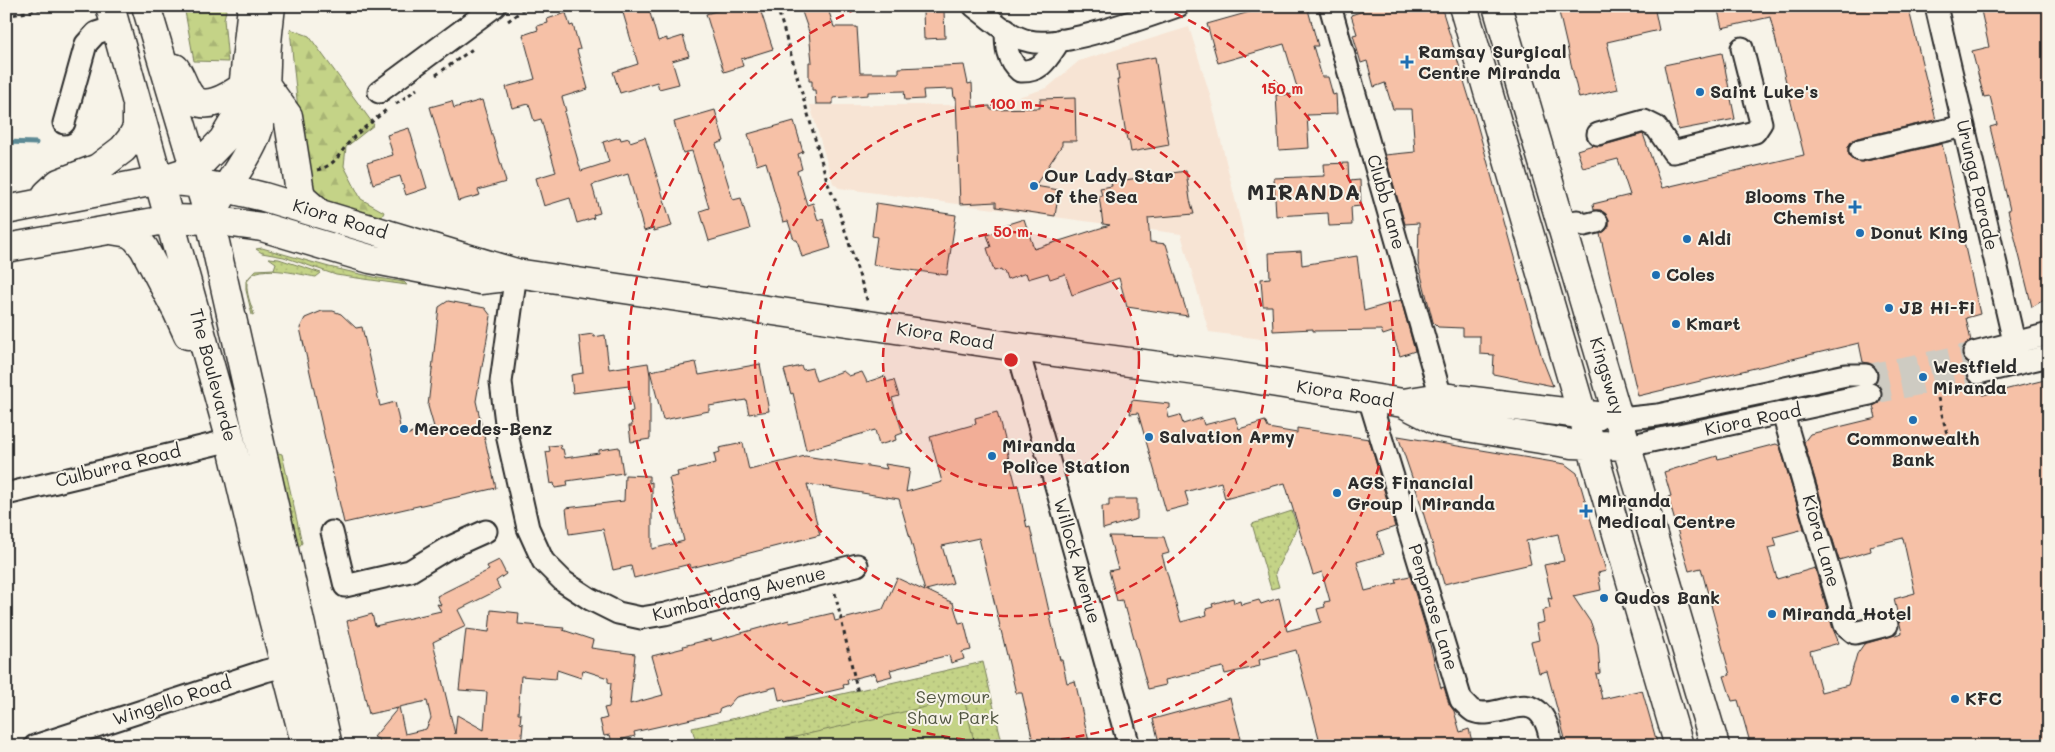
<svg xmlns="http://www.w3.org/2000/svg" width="2055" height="752" font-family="Mali,sans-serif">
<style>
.built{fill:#f7e4d4}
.green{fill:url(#green-dots);stroke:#787f59}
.forest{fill:url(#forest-firs);stroke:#787f59}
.pitch{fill:#c4d387;stroke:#787f59}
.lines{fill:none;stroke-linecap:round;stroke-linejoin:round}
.stream{stroke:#5b8994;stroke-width:5}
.building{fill:#f6c1a7;stroke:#2b2b2b;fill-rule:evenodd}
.minor-tunnel{stroke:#cecbc2;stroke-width:21;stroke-dasharray:21 11;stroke-linecap:butt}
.minor-casing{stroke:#2b2b2b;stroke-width:25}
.major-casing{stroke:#2b2b2b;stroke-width:31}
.path{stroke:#2b2b2b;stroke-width:3;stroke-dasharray:4 4;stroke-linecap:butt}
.minor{stroke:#f7f3e8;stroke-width:21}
.major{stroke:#f7f3e8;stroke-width:28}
.ring{fill:none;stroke:#d62828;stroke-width:2.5;stroke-dasharray:9 6}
.poi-dot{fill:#1f6fb2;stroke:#f7f3e8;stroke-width:2}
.labels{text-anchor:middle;stroke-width:4;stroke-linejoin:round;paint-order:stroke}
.poi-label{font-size:18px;font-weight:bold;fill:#2b2b2b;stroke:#f7f3e8;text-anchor:start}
.street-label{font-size:18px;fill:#2b2b2b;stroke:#f7f3e8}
.park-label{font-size:18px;fill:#515542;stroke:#f7f3e8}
.district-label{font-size:22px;font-weight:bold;letter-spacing:1px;fill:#2b2b2b;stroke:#f7f3e8}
.centre{fill:#d62828;stroke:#f7f3e8;stroke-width:2.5}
.ring-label{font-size:15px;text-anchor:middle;font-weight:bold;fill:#d62828;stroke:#f7f3e8;stroke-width:4;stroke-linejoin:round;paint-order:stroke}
</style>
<defs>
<pattern id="green-dots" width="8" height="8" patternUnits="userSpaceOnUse" patternTransform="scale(1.25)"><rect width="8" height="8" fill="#c4d387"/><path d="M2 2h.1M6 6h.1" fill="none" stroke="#a9b575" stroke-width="1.8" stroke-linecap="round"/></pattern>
<pattern id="forest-firs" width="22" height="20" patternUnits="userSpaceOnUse" patternTransform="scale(1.25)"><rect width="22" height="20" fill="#c4d387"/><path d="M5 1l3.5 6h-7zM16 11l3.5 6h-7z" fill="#a9b575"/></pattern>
</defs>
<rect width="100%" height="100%" fill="#f7f3e8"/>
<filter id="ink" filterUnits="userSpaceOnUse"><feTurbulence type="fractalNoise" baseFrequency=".02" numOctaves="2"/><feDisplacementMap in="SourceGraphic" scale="10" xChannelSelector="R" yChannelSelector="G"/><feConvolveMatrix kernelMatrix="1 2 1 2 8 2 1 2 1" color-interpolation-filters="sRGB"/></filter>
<g filter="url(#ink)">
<path class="built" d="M1189 27 1210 95 1269 340 1209 332 1181 234 839 188 833 183 810 105H992L1047 88 1079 61Z"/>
<path class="green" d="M262 248 329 267 378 278 404 282 407 285 336 275 284 257 262 253 256 249Z
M269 258 279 259 321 273 316 277C300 275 251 260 247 283 246 293 251 305 254 314L252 315 246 290V281L256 270 274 269 276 263Z
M275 452 282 454 302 543 297 549Z
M1292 511 1297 527 1275 573 1279 587 1271 589 1252 524Z
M983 662 1003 746H697L692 728Z"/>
<path class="forest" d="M184 6H227L224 19 228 62 194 61Z
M290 29 309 36 374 125 346 147 344 166 361 199 384 212 380 221 318 203 306 191Z"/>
<path class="pitch" d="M964 698 975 746H756Z"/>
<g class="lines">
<path class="stream" d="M6 142 36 143"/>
</g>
<path class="building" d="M621 6H648L658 41 667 38V41L683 36 689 56 672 61 679 84 659 89 657 82 620 93 613 72 638 64Z
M732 6H759L773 49 741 59 743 66 724 72 706 14Z
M800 6H827L834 27H857L860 73H899V68L964 65 968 84 972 83 973 107 990 106V109L1040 108V99L1075 98 1076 141H1062V145L1035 186 1059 190 1055 216 996 207V202L960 204 956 97 954 98 953 89 923 90 924 99 905 100 904 91 868 92V95L833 98V104H816L815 90H812V81H809V62H812L809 32Z
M1271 6 1272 11 1290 6H1307L1318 46H1313L1322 77H1328L1333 95 1336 94 1337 114 1307 115 1309 148 1279 150 1276 95 1299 94 1284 44 1218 63 1207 24Z
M1362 6H1441L1475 117 1542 358 1553 386 1493 374 1494 355 1480 354V336H1463V328L1438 327 1433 322 1418 263 1419 223 1405 224 1385 155 1415 152 1412 109H1393L1385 83 1374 87 1367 61 1361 63 1353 35 1357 34 1351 15 1363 11Z
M1583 6H1654L1659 30 1607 42 1618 89 1579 98 1559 12Z
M1717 6H1908L1936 120 1857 138 1848 146V152L1851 159 1862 162 1942 144 1980 314 1966 318 1971 341 1965 344 1962 350V357L1969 364 1966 370V376L1974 385H1981L1983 395 2049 379V746H1751L1738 700 1732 701 1724 676 1730 675 1701 568 1689 571 1668 497 1671 496 1664 472 1717 456 1718 459 1776 444 1780 446 1804 529 1774 537 1777 546 1768 548 1777 579 1815 568 1833 629 1839 643 1810 651 1821 692 1848 685 1857 654 1864 644 1902 633 1894 599 1915 593 1903 538 1870 546 1871 551 1839 560 1804 442 1810 434 1876 418 1873 406 1879 403 1882 397V391L1875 383 1878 375 1873 364 1863 362 1859 343 1638 396 1600 234 1605 231 1609 226V219L1601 210H1594L1593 204 1630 195 1618 159 1583 168 1577 150 1593 145 1601 146 1643 134 1662 188 1804 155 1770 17 1722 28Z
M1980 6H2045L2049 23V192L2043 194 2049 222V300L2042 301 2032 307 2008 210H2010L1990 127 1997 125 1990 96 1984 97 1972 51 1989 47Z
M923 11H944L945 38 924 39Z
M566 13 570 26 573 25 580 49 577 50 588 89 562 97 566 111 564 112 581 171 609 162 603 142 620 137 621 140 629 138 630 142 645 137 672 226 654 231 653 228 644 231 628 174 592 185 600 213 593 215 594 218 577 223 570 198 544 206 536 178 556 172 541 119 534 121 529 104 512 108 506 87 535 79 523 35 538 30 537 26 548 23 547 19Z
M1722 53 1735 119 1678 130 1664 65Z
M1155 57 1169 145 1131 152 1129 140H1127L1117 80H1119L1117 64Z
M482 100 506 182 478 190 480 195 458 201 430 107 452 101 454 108Z
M715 110 724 141 716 144 733 200 741 198 750 229 709 241 700 211 709 208 692 151 683 153 674 122Z
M794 121 803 152 798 154 802 169 797 171 807 205 813 203 818 221 823 219 831 248 802 257 797 240H794L788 221 783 222 766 162 757 165 748 134Z
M409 128 427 188 406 195 400 176 373 184 367 163 393 155 387 135Z
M1348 163 1349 181 1360 180 1361 206 1351 207 1352 225 1329 226 1328 213 1276 216 1274 178 1325 176 1324 164Z
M1186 171 1190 200 1194 214 1148 218 1150 242 1166 244 1188 316 1127 307 1119 278 1072 295 1065 274 1050 279 1048 273 1028 279 1026 273 1007 280 1004 271 1002 272 1001 269 994 271 987 248 991 247 987 235 996 232 995 228 1024 219 1034 249 1110 225 1103 224 1099 196H1102L1100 188 1112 186 1111 182Z
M876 203 956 215 947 275 873 265 877 237 872 236Z
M1301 251 1302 265 1357 256 1364 311 1401 300 1415 351 1400 356 1392 332 1383 335 1381 330 1313 331V329L1273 331 1272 306H1263L1261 279 1270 278 1269 253Z
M448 301 485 308 491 316 476 401 496 488 344 523 300 328 305 318 322 311H333L341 314 356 328 362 327 380 406 395 402 402 436 434 427 428 406 439 307Z
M593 334 594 337 605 335 609 369 648 363 650 375V439L631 442 629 426H632L630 412 633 411 629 386 573 393 571 375 583 373 579 336Z
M696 362 699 375 760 364 769 411 749 414 746 400 709 406V411L663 420 650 371Z
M801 366 803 370 812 368 816 381 843 371 849 376 862 372 867 382 885 376 887 382 894 380 899 396 892 398 903 433 895 436 896 440 879 445 875 430 806 450 793 393 791 394 784 370Z
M1132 400 1170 404V408L1167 409 1169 418 1180 415 1183 424 1202 418 1204 425 1235 417 1239 429 1265 421 1268 428 1297 433V428L1369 439 1395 527 1377 533 1384 554 1357 562 1365 591 1397 583 1396 579 1410 576 1426 629 1441 688 1444 687 1449 704 1454 711 1460 732 1469 729 1473 746H1321L1296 650 1259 660 1260 666 1225 674 1223 667 1165 680 1166 685 1148 689 1126 609H1124L1122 600 1117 601 1109 571 1118 569 1109 536 1164 537 1169 553 1162 555 1181 622 1207 615 1206 609 1213 607 1212 604 1233 598 1234 603 1240 601 1241 605 1259 600 1261 604 1279 598 1287 631 1321 622 1317 609 1325 607 1324 602 1330 601 1322 572 1313 575 1285 483 1225 499 1221 482 1185 492 1189 505 1166 511 1138 413 1130 414Z
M997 412 1016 486 1018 485 1027 528 1030 527 1060 660H1062L1067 683 1075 681 1090 746H1034L1022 693H1016L979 538 942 546 953 583 926 590 953 603 959 623 964 622 971 650 962 652 964 659 951 663 949 655 890 670 892 676 877 680 875 673 847 680 848 684 843 685 844 688 785 702 784 699 779 700 776 687 736 697 728 706 720 709 718 713 634 732 635 736 612 742 610 735 604 736 600 720 607 718 604 708 609 707 611 683 608 682V678L583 670 581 678 557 670 556 679 521 676 518 714H521L520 723 523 724 521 746H378V741L380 740 374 737 398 708 369 714 347 621 372 614 375 626 441 611 437 604 441 605 437 596 489 570 487 566 499 560 506 574 496 581 500 589 458 610 466 626 433 642 455 734 457 715 484 730 487 692 459 690 466 629 489 632 491 610 519 613 518 624 564 628 563 630 593 640 591 648 635 654 630 704 663 695 652 656 684 648 683 646 711 639 712 641 789 620 790 623 833 613 835 621 883 609 897 578 925 591 899 499 807 484 820 535 691 568 690 564 634 578 631 566 613 570 603 529 569 534 566 508 624 501 625 475 649 476V483L652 482V549L684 541 669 478 678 476 677 472 716 463 714 454 720 452 719 448 743 443 749 470 805 456 887 469 885 464 910 468 906 492 942 482 930 437 976 424 975 418ZM427 701 431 718 426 729 405 734 399 707Z
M1398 436 1565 464 1577 473 1606 571 1598 573 1601 590 1573 596 1591 623 1598 644 1600 673 1596 674 1602 699 1642 690 1658 746H1567L1547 671 1539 673 1531 642 1539 640 1536 624 1544 622 1542 611 1550 608 1548 598 1552 599 1544 565 1564 561 1558 534 1526 541 1531 564 1444 584 1418 495Z
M560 445 561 449H563L565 458 599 453V450L619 447 623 473 567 481 568 486 555 488 554 483 551 484 546 452 550 451 549 446Z
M1109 499H1137V519L1103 529 1102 506H1109Z
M1230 698 1243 746H1160L1153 719Z"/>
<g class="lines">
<path class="minor-tunnel" d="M1866 375 1974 353
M1870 394 1978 373"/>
<defs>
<path id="minor" d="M974 6C990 18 1009 37 1029 41 1061 49 1145 17 1178 6
M1330 6 1441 397
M1936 6 2019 363
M1006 29C1006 46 1006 59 1020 71 1043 72 1048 57 1060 40
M379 92 495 6
M64 123 86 44 96 33 115 27
M1598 134 1644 121 1656 127 1673 152 1755 132 1761 123 1742 48
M1860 150 1964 126
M1562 225 1577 221 1584 225 1597 222
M516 273 501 382 508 439 528 528 543 561 564 582 590 599 618 613 641 618 665 614 857 565
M1017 347 1129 746
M1974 353 2049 334
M1978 373 2049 356
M1369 398 1461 700C1465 703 1469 709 1473 711 1496 721 1528 690 1544 719 1549 727 1550 738 1552 746
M1783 414 1845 625 1855 633 1887 625
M1620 419 1658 415 1846 375H1866
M1628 446 1870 394
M6 494 231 440
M332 532 345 586 410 571 446 549 486 531
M35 746 265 671 300 662"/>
<path id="major" d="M110 6 228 430 271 611 306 746
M146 6 210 220 328 746
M1463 6 1679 746
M1497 6 1715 746
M175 68C181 76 183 85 188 93 201 115 229 97 244 86
M265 84 288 116 300 192 304 200 320 214
M160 180C196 182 229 188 264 197L516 273 1017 347 1234 376 1403 403 1442 423 1572 444 1628 446
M47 194 59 183 98 168 123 149 131 139 137 128V108
M218 203C229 180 247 160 256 136 265 113 265 88 266 64 266 45 269 25 271 6
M6 210 160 180 195 169 223 140 238 115 242 98 252 6
M111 230 129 233 136 238 144 248 177 311 188 335
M6 248 171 219 210 220 262 227 370 259 480 280 498 278
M1403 403 1441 397 1597 416"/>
</defs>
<use href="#minor" class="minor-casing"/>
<use href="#major" class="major-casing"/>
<path class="path" d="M777 6 828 184 836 202 868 303
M6 16 59 6
M508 21 528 6
M436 75 474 48
M396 104 417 89
M317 170C338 164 338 154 351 140 361 129 375 120 386 110
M1938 398 1947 434
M835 593 858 693"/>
<use href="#minor" class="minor"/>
<use href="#major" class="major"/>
</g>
</g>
<circle cx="1011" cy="360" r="128" fill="#d62828" fill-opacity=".12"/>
<g class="ring">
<circle cx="1011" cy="360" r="128"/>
<circle cx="1011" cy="360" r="256"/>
<path d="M1161 7A383 383 0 1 1 861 7"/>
</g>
<g class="poi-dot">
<path d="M1404.5 54.5h5v5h5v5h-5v5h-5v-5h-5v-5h5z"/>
<circle cx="1700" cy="92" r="5"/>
<circle cx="1034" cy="186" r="5"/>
<path d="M1852.5 199.5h5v5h5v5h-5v5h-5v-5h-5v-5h5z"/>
<circle cx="1860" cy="233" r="5"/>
<circle cx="1687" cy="239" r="5"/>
<circle cx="1656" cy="275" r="5"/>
<circle cx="1889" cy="308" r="5"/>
<circle cx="1676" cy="324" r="5"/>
<circle cx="1923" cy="377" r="5"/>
<circle cx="1913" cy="420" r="5"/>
<circle cx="404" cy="429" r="5"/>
<circle cx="1149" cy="437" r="5"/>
<circle cx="992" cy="456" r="5"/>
<circle cx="1337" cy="493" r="5"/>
<path d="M1583.5 503.5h5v5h5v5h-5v5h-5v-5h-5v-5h5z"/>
<circle cx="1604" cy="598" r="5"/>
<circle cx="1772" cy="614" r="5"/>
<circle cx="1955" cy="699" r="5"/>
</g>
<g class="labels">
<g class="poi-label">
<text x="1418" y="58">Ramsay Surgical<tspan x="1418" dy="21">Centre Miranda</tspan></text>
<text x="1710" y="98">Saint Luke's</text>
<text x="1044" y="182">Our Lady Star<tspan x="1044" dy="21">of the Sea</tspan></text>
<text x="1845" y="203" text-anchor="end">Blooms The<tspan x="1845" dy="21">Chemist</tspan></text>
<text x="1870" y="239">Donut King</text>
<text x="1697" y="245">Aldi</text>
<text x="1666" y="281">Coles</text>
<text x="1899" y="314">JB Hi-Fi</text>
<text x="1686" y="330">Kmart</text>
<text x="1933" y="373">Westfield<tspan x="1933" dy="21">Miranda</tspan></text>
<text x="414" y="435">Mercedes-Benz</text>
<text x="1159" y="443">Salvation Army</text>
<text x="1913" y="445" text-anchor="middle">Commonwealth<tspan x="1913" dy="21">Bank</tspan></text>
<text x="1002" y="452">Miranda<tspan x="1002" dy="21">Police Station</tspan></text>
<text x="1347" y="489">AGS Financial<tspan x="1347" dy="21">Group | Miranda</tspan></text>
<text x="1597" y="507">Miranda<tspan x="1597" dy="21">Medical Centre</tspan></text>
<text x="1614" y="604">Qudos Bank</text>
<text x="1782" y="620">Miranda Hotel</text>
<text x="1965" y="705">KFC</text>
</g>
<g class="street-label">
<text transform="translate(1977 185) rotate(77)" y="6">Urunga Parade</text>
<text transform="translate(1386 202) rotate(74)" y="6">Clubb Lane</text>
<text transform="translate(340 219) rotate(17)" y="6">Kiora Road</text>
<text transform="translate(945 336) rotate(9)" y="6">Kiora Road</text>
<text transform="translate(213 375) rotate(75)" y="6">The Boulevarde</text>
<text transform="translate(1607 376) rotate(73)" y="6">Kingsway</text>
<text transform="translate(1345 394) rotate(9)" y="6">Kiora Road</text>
<text transform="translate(1753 420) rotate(-12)" y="6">Kiora Road</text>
<text transform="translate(118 466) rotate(-14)" y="6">Culburra Road</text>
<text transform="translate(1821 541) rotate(74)" y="6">Kiora Lane</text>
<text transform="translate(1077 561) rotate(74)" y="6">Willock Avenue</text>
<text transform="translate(739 594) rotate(-14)" y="6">Kumbardang Avenue</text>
<text transform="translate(1433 607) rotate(73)" y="6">Penprase Lane</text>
<text transform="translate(172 701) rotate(-18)" y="6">Wingello Road</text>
</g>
<g class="park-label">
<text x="953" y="703">Seymour<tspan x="953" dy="21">Shaw Park</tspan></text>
</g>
<g class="district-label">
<text x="1304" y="200">MIRANDA</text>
</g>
</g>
<circle cx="1011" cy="360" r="8" class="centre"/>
<g class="ring-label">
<text x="1282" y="94">150 m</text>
<text x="1011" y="109">100 m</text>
<text x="1011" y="237">50 m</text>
</g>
<rect width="2055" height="752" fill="none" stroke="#f7f3e8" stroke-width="25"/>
<rect x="12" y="12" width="2030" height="727" fill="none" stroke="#2b2b2b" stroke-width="2" filter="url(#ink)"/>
</svg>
